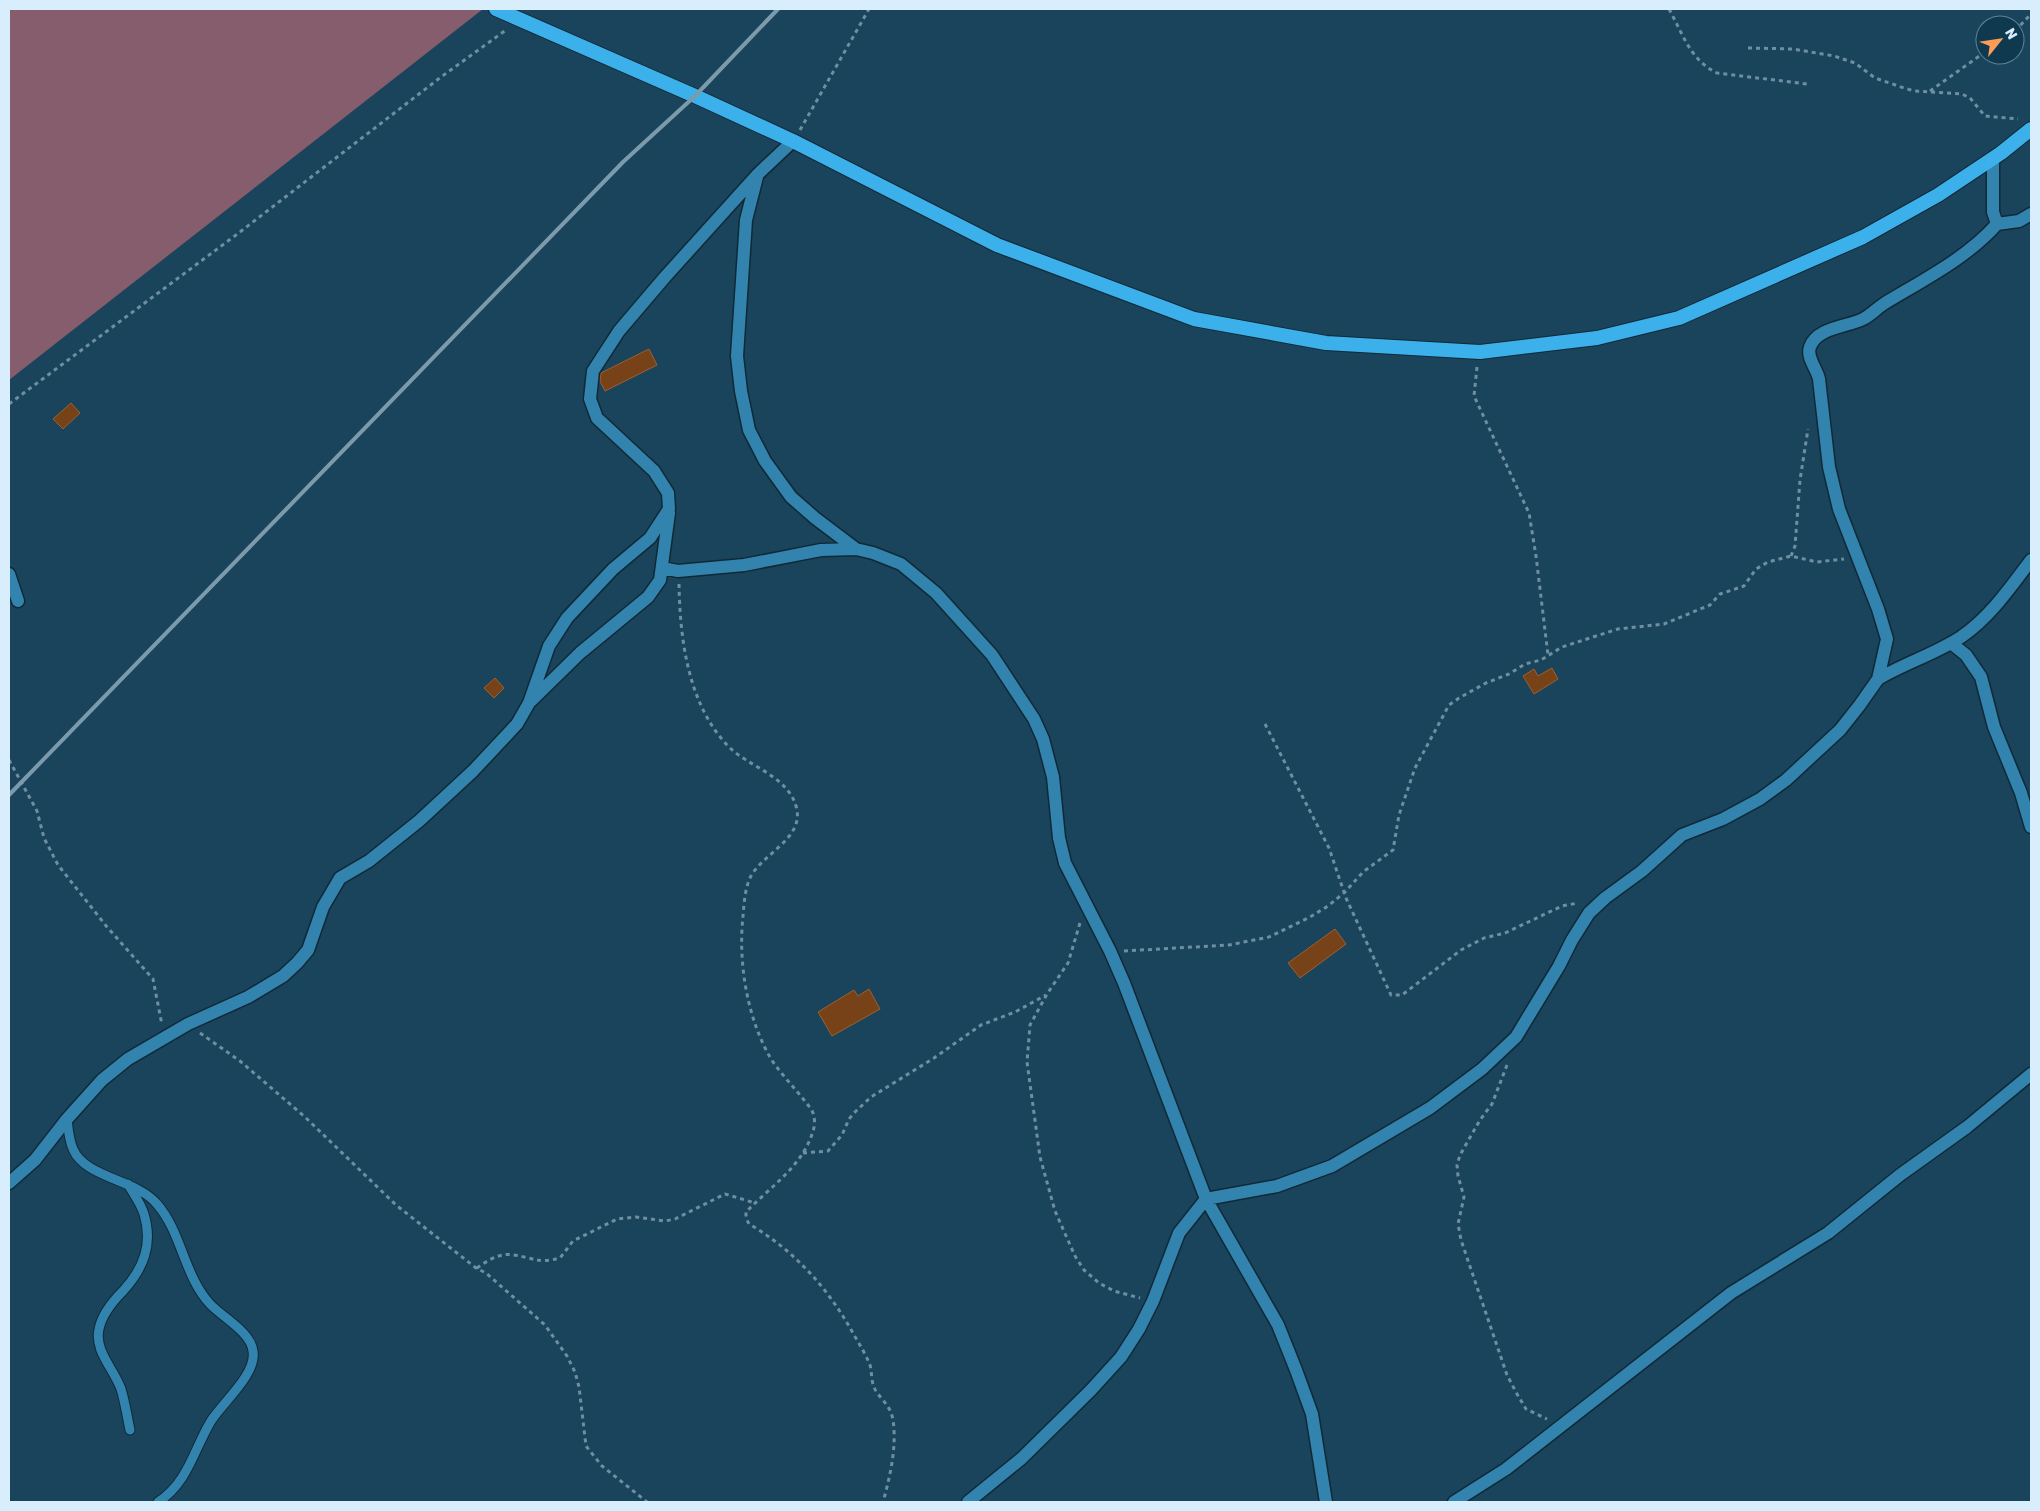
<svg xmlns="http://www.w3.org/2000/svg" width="2040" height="1511" font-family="Rubik,sans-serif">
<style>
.green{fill:#855d6c}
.building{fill:#774217;stroke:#9d6032}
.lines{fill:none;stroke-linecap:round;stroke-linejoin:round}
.service-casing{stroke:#102937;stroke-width:11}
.minor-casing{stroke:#102937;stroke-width:15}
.trunk-casing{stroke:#102937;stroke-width:16}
.path{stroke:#6e8fa2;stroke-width:3;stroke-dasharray:4 4;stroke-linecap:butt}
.service{stroke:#3283ad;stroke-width:9}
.minor{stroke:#3283ad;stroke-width:12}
.trunk{stroke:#3cb0ea;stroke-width:14}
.rail{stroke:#7b9bad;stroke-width:4}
</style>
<rect width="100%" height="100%" fill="#1a445b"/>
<path class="green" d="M9 9H483L9 380Z"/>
<path class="building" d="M649 349 657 365 605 391 600 381 601 373Z
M71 403 80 413 63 429 53 419Z
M1552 668 1558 679 1534 694 1523 676 1534 669 1538 676Z
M495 678 504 688 494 698 484 688Z
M1335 929 1346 944 1300 978 1288 963Z
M869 989 880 1009 832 1036 818 1012 854 990 858 996Z"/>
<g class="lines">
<defs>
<path id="service" d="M67 1119C68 1128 69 1140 73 1149 85 1178 136 1179 157 1204 182 1233 184 1276 210 1304 222 1317 251 1332 253 1351 257 1374 223 1402 211 1421 194 1449 188 1483 158 1502
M128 1184C133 1193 141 1204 144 1214 153 1244 144 1268 123 1291 113 1301 102 1314 99 1329 94 1351 114 1369 121 1389 125 1402 127 1416 130 1430"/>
<path id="minor" d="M1993 159V212L1997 224
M757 177 746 220 737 356 741 391 749 430 765 461 791 497 815 518 856 549
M662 568 678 571 744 565 821 550 856 549 873 553 901 564 936 593 992 655 1034 719 1043 739 1053 777 1059 838 1065 863 1110 951 1124 983 1206 1199 1278 1325 1296 1370 1312 1414 1326 1502
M9 574 18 601
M1951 643 1966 655 1981 677 1994 727 2021 793 2031 827
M1878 679C1905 663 1935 654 1961 637 1990 617 2010 588 2031 560
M531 701 580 653 648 597 660 580 669 513
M9 1183 35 1160 67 1119 102 1080 128 1059 188 1024 248 997 283 976 297 963 308 950 323 907 340 878 369 861 419 821 473 771 517 724 529 703 549 646 567 618 613 569 650 538 669 509 668 493 654 471 597 418 590 399 593 371 619 331 665 277 758 174 793 141
M968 1502 1022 1458 1091 1390 1121 1357 1139 1329 1153 1301 1179 1233 1206 1199 1277 1186 1332 1166 1430 1108 1482 1069 1516 1037 1559 966 1572 940 1589 913 1605 898 1642 871 1682 835 1723 819 1760 799 1786 780 1840 730 1859 706 1878 679 1887 639 1878 609 1839 509 1829 467 1819 379C1817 369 1806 357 1810 347 1817 327 1847 327 1863 319 1871 315 1877 308 1885 303 1923 280 1967 258 1997 224L2019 221 2031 214
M1454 1502 1506 1469 1731 1293 1828 1233 1900 1175 1967 1127 2031 1074"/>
<path id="trunk" d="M496 9 695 96 793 141 997 245 1194 319 1326 343 1480 352 1597 338 1679 318 1863 237 1938 195 2001 153 2031 129"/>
</defs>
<use href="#service" class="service-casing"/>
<use href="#minor" class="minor-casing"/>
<use href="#trunk" class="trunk-casing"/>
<path class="path" d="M1669 9C1683 34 1690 60 1717 73L1807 84
M2015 31 2031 14
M1748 48 1793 49 1834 56 1855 63 1875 78 1904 88 1914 91 1962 94 1970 98 1985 116 2018 119
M1930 91 1985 52
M800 130 869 9
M1477 367 1474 396 1529 513 1536 556 1548 655
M9 404 236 235 441 77 506 30
M1791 556 1795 546 1800 480 1808 429
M679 584C680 640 688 705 729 747 750 768 790 776 797 810 802 839 763 854 751 876 745 887 744 904 743 916 738 963 747 1018 771 1059 781 1074 793 1086 804 1100 807 1104 811 1108 813 1113 815 1118 815 1126 813 1131 803 1166 770 1187 746 1212V1218L749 1224C794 1250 829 1289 854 1335 860 1345 866 1355 870 1365 872 1372 871 1378 873 1384 876 1397 890 1402 893 1420 897 1447 890 1477 883 1502
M1265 724 1329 848 1346 898 1391 995H1402L1461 950 1484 938 1505 933 1562 906 1578 903
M9 760 37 811 44 838 58 865 107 927 153 979 162 1025
M1080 923 1068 963 1047 994 1030 1025 1027 1062 1040 1157 1055 1211 1075 1256 1084 1270 1099 1283 1114 1291 1140 1298
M1124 951 1229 945 1269 937 1310 917 1328 906 1345 892 1363 872 1393 850 1399 815 1415 768 1449 705 1459 698 1486 683 1509 674 1525 664 1541 660 1562 647 1618 629 1664 624 1710 605 1720 594 1744 586 1756 569 1768 562 1791 556 1817 562 1844 559
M200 1033 240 1061 305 1117 396 1205 476 1268 486 1273 545 1325 567 1356 575 1372 579 1387 586 1446 602 1466 647 1502
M1507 1065 1492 1104 1480 1120 1460 1155 1457 1165 1458 1176 1464 1197 1458 1224 1461 1240 1507 1375 1517 1394 1526 1409 1547 1419
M803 1153 828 1151 842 1135 849 1119 855 1112 871 1097 934 1058 981 1025 1015 1012 1046 995
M477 1268C487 1261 500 1252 514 1255 534 1258 538 1264 560 1258L573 1241 617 1219 636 1217 665 1221 675 1219 725 1194 755 1203"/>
<use href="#service" class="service"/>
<use href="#minor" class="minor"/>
<use href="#trunk" class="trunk"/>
<path class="rail" d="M9 795 623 162 695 96 778 9"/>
</g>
<rect width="2040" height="1511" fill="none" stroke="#d8eefc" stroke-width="20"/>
<g transform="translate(2000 40) rotate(60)"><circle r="24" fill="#0e394f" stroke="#5f8194"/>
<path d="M0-4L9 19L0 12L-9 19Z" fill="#fd9d55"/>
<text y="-8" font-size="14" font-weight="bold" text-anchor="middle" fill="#d8eefc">N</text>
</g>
</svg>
